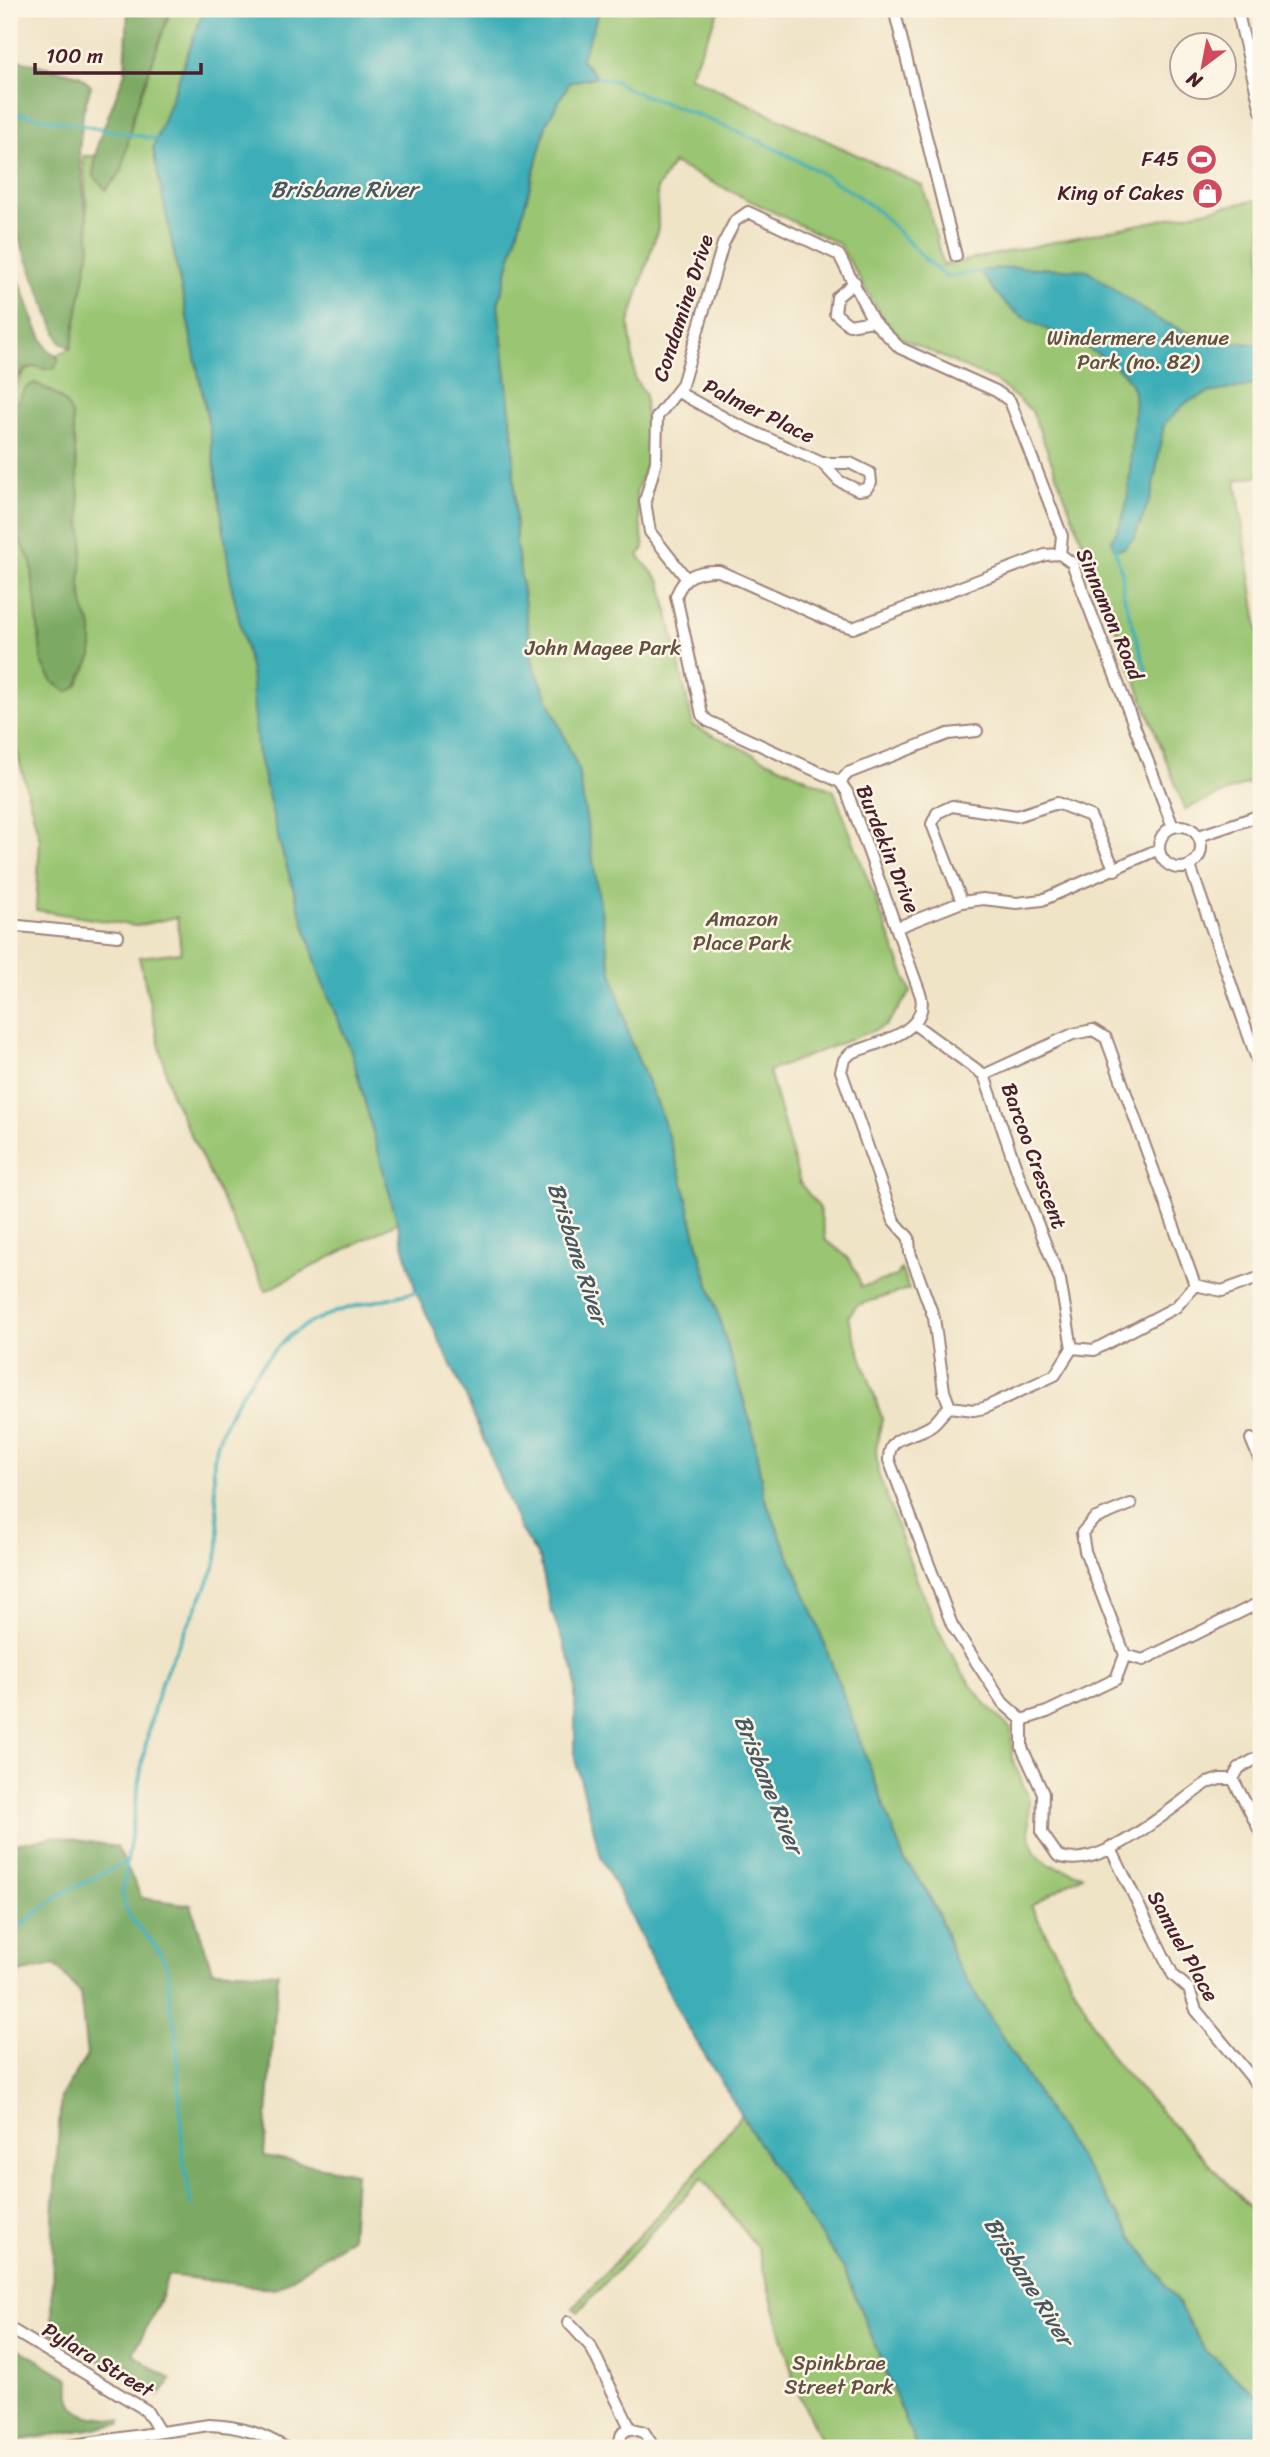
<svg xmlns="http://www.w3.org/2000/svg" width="1270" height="2457" font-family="Sriracha,sans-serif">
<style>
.green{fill:#9ac572;stroke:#72724e;stroke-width:2}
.forest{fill:#7baa64;stroke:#626448;stroke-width:2}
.water{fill:#3eaeb7;stroke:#446671;stroke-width:2}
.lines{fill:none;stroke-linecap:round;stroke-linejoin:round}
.stream{stroke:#3eaeb7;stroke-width:3.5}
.minor-casing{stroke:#9d8279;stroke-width:14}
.minor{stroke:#fff;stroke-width:10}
.labels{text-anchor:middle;stroke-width:5;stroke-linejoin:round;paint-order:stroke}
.poi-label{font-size:21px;fill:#4a1f2b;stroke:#fcf5e5;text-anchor:end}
.street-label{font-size:21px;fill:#4a1f2b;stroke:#fcf5e5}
.park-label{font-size:21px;fill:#625140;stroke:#fcf5e5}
.water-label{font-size:23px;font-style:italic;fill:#455863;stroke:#fcf5e5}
</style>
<rect width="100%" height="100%" fill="#fcf5e5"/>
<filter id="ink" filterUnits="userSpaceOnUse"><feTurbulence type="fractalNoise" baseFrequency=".0143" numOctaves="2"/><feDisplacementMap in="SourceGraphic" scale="14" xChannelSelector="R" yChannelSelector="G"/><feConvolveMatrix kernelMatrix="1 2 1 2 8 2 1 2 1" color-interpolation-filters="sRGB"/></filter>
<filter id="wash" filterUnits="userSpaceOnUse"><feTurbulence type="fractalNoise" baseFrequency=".00686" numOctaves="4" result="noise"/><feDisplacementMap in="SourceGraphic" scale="28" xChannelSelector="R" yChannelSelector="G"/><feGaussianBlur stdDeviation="1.57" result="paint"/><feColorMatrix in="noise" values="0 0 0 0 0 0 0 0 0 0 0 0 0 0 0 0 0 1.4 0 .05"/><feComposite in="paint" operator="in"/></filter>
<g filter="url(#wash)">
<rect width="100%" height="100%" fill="#f0e4c7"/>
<path class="green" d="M143 9H204L153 149 209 426 232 588 251 671 279 841 321 979 351 1051 398 1222 266 1291 171 1094 139 957 181 952 177 917 136 926 36 910 40 840 9 721V396L25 371 71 348 90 247 83 156H99L140 47Z
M600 9H720L689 76 923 186 943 265 1261 199V475L1236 480 1261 651V778L1185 809 1032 411 997 382 903 339 884 320 839 244 673 163 657 189 658 228 629 323 635 379 645 394 647 462 636 493 644 548 638 556 661 582 693 726 834 791 911 992 885 1026 769 1071 800 1183 819 1207 826 1241C846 1253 855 1264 861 1287L897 1276 901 1269 909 1289 857 1305 848 1317 882 1418 876 1449 878 1473C911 1561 938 1666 1011 1729L1012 1758 1029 1799V1833L1035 1853 1050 1865 1082 1875 1031 1906 1113 2060 1261 2220V2399L1204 2349 1176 2300 1061 2132 953 1958C944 1920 929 1890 904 1860L810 1605 764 1497 752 1428 701 1258 682 1179 659 1108 631 1043 609 960 578 769 533 664 516 543 513 439 498 305 547 122 581 60Z
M741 2115 844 2269 917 2448H824L797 2390 757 2247 702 2178 578 2312 573 2308 696 2173Z"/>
<path class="forest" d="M128 9H171L134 114 122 171 106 190 93 175 98 143 125 72Z
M9 58 79 75 91 86 83 112 79 153 90 247 71 348 60 342 9 214Z
M9 251 35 324 47 349 59 359 55 368C42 372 40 365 31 367 24 368 13 383 9 389Z
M34 383C51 390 65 397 72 415L83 544 80 585 85 613 92 627V656L77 686 67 692 53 682 42 663 31 562 9 520V415L25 389Z
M56 1836 117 1847 142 1898 191 1905 212 1970 278 1973 264 2156 355 2173 351 2238 276 2289 168 2275 158 2305 133 2354 171 2380 159 2396 52 2333 53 2217 61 2096 87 2056 80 1993 55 1965 9 1975V1845Z
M9 2343 68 2378C72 2386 68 2393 71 2400 79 2421 104 2417 121 2420V2424L9 2442Z"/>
<path class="water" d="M204 9H600L581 60 597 77 570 82 547 122 498 305 513 439 516 543 533 664 578 769 609 960 631 1043 659 1108 682 1179 701 1258 752 1428 764 1497 810 1605 904 1860C929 1890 943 1920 953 1958L1061 2132 1176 2300 1204 2349 1261 2399V2448H917L844 2269 781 2179 681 2016 601 1857 575 1759V1674L551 1610 540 1560 520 1529 465 1394 416 1292 351 1051 321 979 279 841 257 749 251 671 232 588 209 426 153 149Z
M1014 267 1087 270 1155 318 1202 339 1261 345V384L1208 393 1187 402 1164 424 1152 494 1135 536 1124 548 1114 549 1111 540C1130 514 1129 484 1131 453 1132 438 1137 402 1133 389 1121 355 1056 336 1028 320 1006 308 994 291 980 271Z"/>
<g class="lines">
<path class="stream" d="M597 77 615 81 632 91C716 120 800 154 873 207 889 219 935 274 947 276 959 278 972 269 984 273
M9 112 156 139
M1114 547 1122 573 1123 593 1148 676
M9 1934 60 1895 127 1861
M191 2204 183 2154 175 2022C165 2002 173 1979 163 1958 150 1932 127 1926 122 1895 133 1829 139 1762 157 1697 171 1650 199 1611 215 1565 226 1533 211 1493 214 1460 219 1417 267 1347 304 1326 337 1307 379 1301 416 1292"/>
</g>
</g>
<g filter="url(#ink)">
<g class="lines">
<defs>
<path id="minor" d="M894 9 956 256
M1237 9 1261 111
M855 282 837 297 835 313 849 325 873 321
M678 392 734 423 822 463 839 481 858 490 866 489 871 482 870 473 850 463H822
M686 578 650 532 645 501 656 462 657 417 682 385 723 244 735 221 748 212 839 255 873 321 900 348 996 391 1010 401 1062 536 1060 554 1072 563 1173 827
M840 782 848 773 948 734 977 731
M1159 847a21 21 0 1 1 42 0a21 21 0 1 1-42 0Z
M1199 836 1261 815
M1190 866 1261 1071
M962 902 932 824 937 813 952 806 1017 816 1057 803 1090 816 1115 870
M9 925 118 936
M898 927 962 902 983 899 1017 903 1042 900 1159 849
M914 1024 984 1075
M1261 1277 1222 1291 1195 1285 1176 1307 1094 1350 1072 1348 1055 1375 984 1408 974 1410 950 1407C941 1413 938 1422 929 1427 912 1438 888 1434 889 1460L952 1625 1003 1703 1022 1720V1748L1043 1793 1042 1833 1058 1856C1101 1873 1172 1806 1207 1783L1220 1779H1233L1239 1768 1261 1756
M1072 1348 1060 1280 1022 1185 984 1075 1073 1034 1093 1030 1106 1038 1195 1285
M950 1407 944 1391 934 1318 910 1253 909 1238 894 1221 841 1071 844 1060 851 1053C876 1043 929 1033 921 996L847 792 840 782 708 721 702 715 676 596C684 575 698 570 719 571L833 622 853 628 1045 555 1060 554
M1251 1439 1261 1463
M1125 1655 1143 1660 1261 1602
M1022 1720 1047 1712 1116 1679 1125 1655 1085 1551 1082 1533 1094 1519 1131 1504
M1233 1779 1261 1833
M1110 1847 1173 1975 1189 1989 1196 2010 1261 2089
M568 2322 591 2347 630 2428
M9 2328 146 2410 159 2431
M54 2448 209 2425C239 2426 261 2433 286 2448
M618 2448 622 2433 630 2428 644 2432 654 2448"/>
</defs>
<use href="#minor" class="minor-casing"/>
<use href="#minor" class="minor"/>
</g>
</g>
<defs>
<symbol id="stadium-disc" viewBox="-11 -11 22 22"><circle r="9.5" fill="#d1495b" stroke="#fcf5e5"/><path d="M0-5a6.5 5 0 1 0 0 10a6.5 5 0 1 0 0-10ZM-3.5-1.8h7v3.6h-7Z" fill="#fff"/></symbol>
<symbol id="shop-disc" viewBox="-11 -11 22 22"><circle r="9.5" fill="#d1495b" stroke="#fcf5e5"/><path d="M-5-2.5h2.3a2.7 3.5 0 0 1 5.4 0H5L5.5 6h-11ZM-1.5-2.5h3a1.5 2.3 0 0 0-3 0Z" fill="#fff"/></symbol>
</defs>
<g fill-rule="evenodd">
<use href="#stadium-disc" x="1184" y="142" width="35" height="35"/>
<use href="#shop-disc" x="1190" y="176" width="35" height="35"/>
</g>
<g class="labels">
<g class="poi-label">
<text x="1179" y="166">F45</text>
<text x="1184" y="200">King of Cakes</text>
</g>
<g class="street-label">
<text transform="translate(683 308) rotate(-72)" y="7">Condamine Drive</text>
<text transform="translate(759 411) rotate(26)" y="7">Palmer Place</text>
<text transform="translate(1110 614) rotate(67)" y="7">Sinnamon Road</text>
<text transform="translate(888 849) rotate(68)" y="7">Burdekin Drive</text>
<text transform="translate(1034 1156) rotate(70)" y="7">Barcoo Crescent</text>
<text transform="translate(1183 1946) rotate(61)" y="7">Samuel Place</text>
<text transform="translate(98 2360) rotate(31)" y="7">Pylara Street</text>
</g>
<g class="park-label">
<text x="1138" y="345">Windermere Avenue<tspan x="1138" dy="24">Park (no. 82)</tspan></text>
<text x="603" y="655">John Magee Park</text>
<text x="742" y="926">Amazon<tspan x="742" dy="24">Place Park</tspan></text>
<text x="839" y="2370">Spinkbrae<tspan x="839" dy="24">Street Park</tspan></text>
</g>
<g class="water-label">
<text x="344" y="197">Brisbane River</text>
<text transform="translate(578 1253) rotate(72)" y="8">Brisbane River</text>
<text transform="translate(769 1784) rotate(68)" y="8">Brisbane River</text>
<text transform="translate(1029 2281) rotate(58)" y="8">Brisbane River</text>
</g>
</g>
<rect width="1270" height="2457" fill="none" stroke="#fcf5e5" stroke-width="35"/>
<g transform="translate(1203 66) rotate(212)"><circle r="33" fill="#fcf5e5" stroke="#b59f9b" stroke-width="2"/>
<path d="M0-5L12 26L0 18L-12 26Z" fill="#d1495b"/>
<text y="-10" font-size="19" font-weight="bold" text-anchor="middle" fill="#4a1f2b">N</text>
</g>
<path d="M35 63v10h166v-10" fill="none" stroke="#4a1f2b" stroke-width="3.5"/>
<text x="46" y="63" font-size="21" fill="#4a1f2b" stroke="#fcf5e5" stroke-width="5" paint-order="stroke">100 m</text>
</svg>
